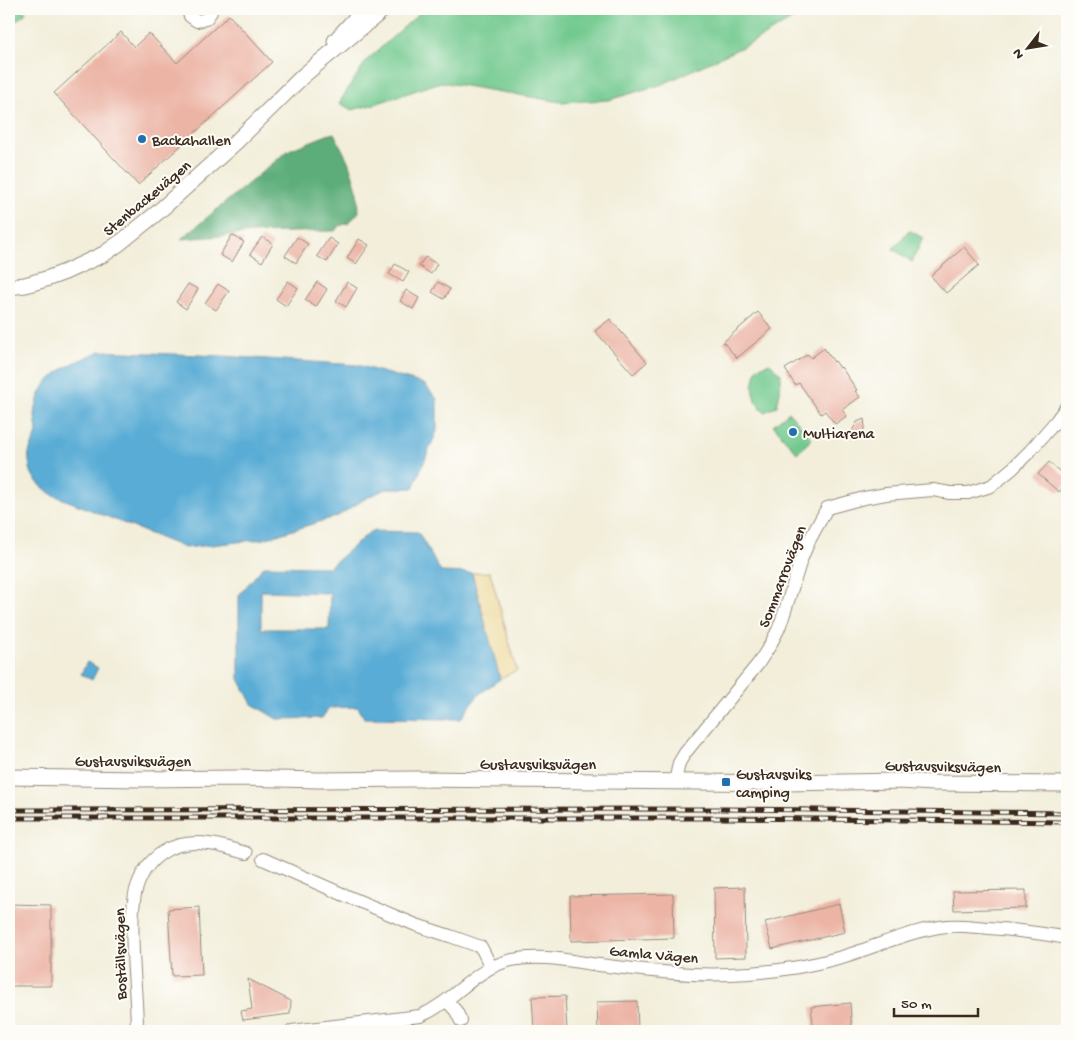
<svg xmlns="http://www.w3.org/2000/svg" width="1076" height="1040" font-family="'Gochi Hand',sans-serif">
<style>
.green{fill:#71c98e;stroke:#567a56}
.forest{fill:#5cad79;stroke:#4c6c4c}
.sand{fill:#eeda9e;stroke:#94825e}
.water{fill:#59acd5;stroke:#4a6b7a;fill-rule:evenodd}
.building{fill:#ecb4a5}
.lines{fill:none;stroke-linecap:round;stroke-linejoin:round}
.minor-casing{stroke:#968c7c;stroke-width:14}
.tertiary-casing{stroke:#968c7c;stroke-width:17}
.minor{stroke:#fff;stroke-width:12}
.tertiary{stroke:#fff;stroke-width:15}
.rail-casing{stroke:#3b2a1e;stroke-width:5}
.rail{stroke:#fdfcf7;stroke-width:3;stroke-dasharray:9;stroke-linecap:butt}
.poi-dot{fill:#1f6fb2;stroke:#fdfcf7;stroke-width:2}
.labels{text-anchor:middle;stroke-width:4;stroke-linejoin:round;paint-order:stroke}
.poi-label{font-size:16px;fill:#3b2a1e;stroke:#fdfcf7;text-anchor:start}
.street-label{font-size:16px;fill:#3b2a1e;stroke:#fdfcf7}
</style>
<rect width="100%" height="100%" fill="#fdfcf7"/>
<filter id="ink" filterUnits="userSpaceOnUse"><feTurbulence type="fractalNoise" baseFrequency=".02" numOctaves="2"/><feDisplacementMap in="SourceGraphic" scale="10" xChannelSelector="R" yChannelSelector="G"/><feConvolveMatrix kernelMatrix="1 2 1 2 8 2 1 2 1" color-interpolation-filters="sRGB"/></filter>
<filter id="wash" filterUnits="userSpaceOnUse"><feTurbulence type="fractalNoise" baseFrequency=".0096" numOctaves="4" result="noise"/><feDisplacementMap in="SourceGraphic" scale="20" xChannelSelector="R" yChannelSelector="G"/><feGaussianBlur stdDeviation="1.12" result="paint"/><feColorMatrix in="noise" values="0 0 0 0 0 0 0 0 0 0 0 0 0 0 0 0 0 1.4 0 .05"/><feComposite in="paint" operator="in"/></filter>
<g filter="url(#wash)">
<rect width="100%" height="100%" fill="#f2eeda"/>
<path class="green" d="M9 9H23L26 13 9 27Z
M424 9H811L753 42 663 84 609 100 561 102 441 82 375 104 352 110 339 103 366 61Z
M909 230 923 238 912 262 893 249Z
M770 363 781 374 780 392 777 406 765 412 755 402 753 386 757 368Z
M789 412 812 439 797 453 773 425Z"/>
<path class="forest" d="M334 133 348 161 354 179 358 193 359 212 349 223 339 226 335 231 253 233 223 236 181 239 289 150 327 135Z"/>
<path class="sand" d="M490 572 517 670 500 679 472 573Z"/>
<path class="water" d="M101 351 222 356 357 365 424 384 437 399V431L413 488 386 489 368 497 338 516 264 539 185 548 51 494C39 484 30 478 29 461 29 460 28 454 29 453 30 446 36 439 37 432 37 427 35 421 35 416 37 376 68 365 101 351Z
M371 531 418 532 441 572 472 573 500 679 478 695 461 719 364 718 358 707 329 708 322 718 277 719 252 704 239 679V595L264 566 329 567ZM261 591 330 593 329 629H261Z
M87 662 98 668 92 680 81 674Z"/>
<g id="blocks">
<path class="building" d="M229 15 272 62 138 185 54 93 121 32 134 47 149 33 177 63Z
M232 235 244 242 232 262 220 255Z
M262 237 273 244 262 262 250 254Z
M297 237 308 244 296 263 285 256Z
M329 238 338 244 327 262 317 256Z
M359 239 369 245 356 264 347 258Z
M964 247 979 265 946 293 931 276Z
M425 257 437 264 431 274 419 266Z
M395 264 409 272 403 282 389 274Z
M288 281 298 288 286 306 276 299Z
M317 282 327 289 316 307 305 300Z
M347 282 357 288 346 307 336 301Z
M438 282 450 289 444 299 432 292Z
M188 284 198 289 186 309 176 302Z
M218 284 229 291 216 310 205 303Z
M406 290 419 298 413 309 400 301Z
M758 312 772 329 737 358 723 342Z
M610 319 647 362 633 374 595 331Z
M824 348 834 362 835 361 840 368 841 367 857 390 855 391 860 397 842 410 847 416 835 424 825 411 821 414 799 383 795 385 785 369 808 354 811 358Z
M864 419 865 427 859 439 850 435 857 422Z
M1049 462 1067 478V482L1059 492 1038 474Z
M745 887 746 957 715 958 714 888Z
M1026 890V908L954 910 953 891Z
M673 894 674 938 571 941 570 896Z
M9 904 51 905V986H9Z
M839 904 845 932 772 949 765 922Z
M199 907 202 975 172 976 168 909Z
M248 979 291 1001 290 1014 243 1020 241 1011 252 1009Z
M565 996 567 1031H534L532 997Z
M637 1001 638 1031H598L597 1002Z
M850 1003 852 1031H814L811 1007Z"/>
</g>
</g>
<g filter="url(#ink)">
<use href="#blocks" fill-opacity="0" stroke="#968c7c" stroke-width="1"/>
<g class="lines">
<defs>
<path id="minor" d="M187 9 190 16 197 21 206 19 211 12V9
M675 782 679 763 685 753 758 664 769 647 778 630 783 617 801 560 809 541 827 508 864 498 886 494 933 490 950 493H968L991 486 1013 468 1030 451 1056 421 1067 406
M263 859 342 894 416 925 450 936 481 947 491 967
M447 1001 456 1011 461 1021
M137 1031C137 991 130 950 133 909 134 903 134 896 136 890 146 856 173 839 209 844 221 845 233 850 246 853
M292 1031 420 1016C454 1002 474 968 512 960 540 954 570 961 599 965 641 970 688 976 730 974 768 973 806 967 842 957 876 947 911 930 947 926 961 925 975 927 989 928 1015 930 1041 933 1067 938"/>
<path id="tertiary" d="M335 41 364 9
M9 287 25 285 46 279 65 272 104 254 121 242 157 213 236 142 304 75 384 9
M9 777 140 779 238 778 318 780 415 779 785 783 899 781 934 783 1067 784"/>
</defs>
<use href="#minor" class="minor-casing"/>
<use href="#tertiary" class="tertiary-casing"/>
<use href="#minor" class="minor"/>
<use href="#tertiary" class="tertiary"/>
<defs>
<path id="rail" d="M9 810 724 809 1067 813
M9 818H724L1067 822"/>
</defs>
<use href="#rail" class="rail-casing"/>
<use href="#rail" class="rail"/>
</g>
</g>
<g class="poi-dot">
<circle cx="142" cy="139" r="5"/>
<circle cx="793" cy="432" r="5"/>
<rect x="721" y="777" width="10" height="10" rx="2.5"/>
</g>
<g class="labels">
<g class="poi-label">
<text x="152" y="145">Backahallen</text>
<text x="803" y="438">Multiarena</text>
<text x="736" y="779">Gustavsviks<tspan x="736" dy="18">camping</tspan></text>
</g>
<g class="street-label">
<text transform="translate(146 197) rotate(-40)" y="6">Stenbackevägen</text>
<text transform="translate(781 576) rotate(-69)" y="6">Sommarrovägen</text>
<text x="133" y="766">Gustavsviksvägen</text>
<text x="538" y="769">Gustavsviksvägen</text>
<text transform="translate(943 765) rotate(1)" y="6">Gustavsviksvägen</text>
<text transform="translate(654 953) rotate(5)" y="6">Gamla Vägen</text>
<text transform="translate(119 954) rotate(-91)" y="6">Boställsvägen</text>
</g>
</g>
<rect width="1076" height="1040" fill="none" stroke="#fdfcf7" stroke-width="30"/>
<g transform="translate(1028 48) rotate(239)" stroke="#fdfcf7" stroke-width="4" paint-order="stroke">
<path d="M0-4L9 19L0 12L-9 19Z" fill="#3b2a1e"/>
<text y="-8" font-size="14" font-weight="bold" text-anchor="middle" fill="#3b2a1e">N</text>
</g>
<path d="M894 1008v8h84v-8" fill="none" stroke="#3b2a1e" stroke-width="2.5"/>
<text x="901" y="1008" font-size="15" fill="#3b2a1e" stroke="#fdfcf7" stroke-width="4" paint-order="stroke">50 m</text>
</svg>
